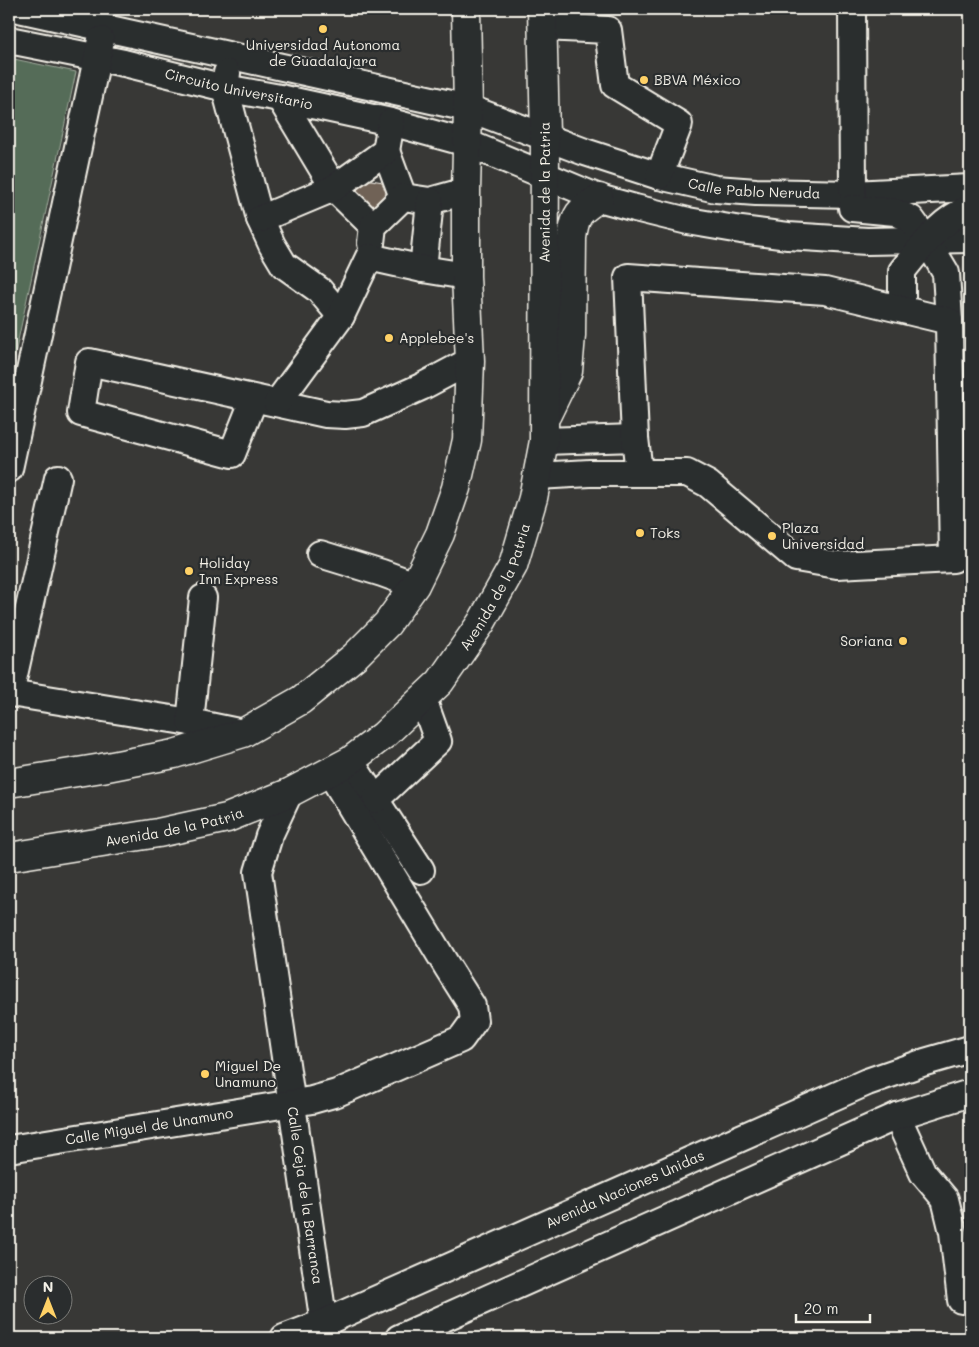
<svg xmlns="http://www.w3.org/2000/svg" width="979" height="1347" font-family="Mali,sans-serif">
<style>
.green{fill:#556c58;stroke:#a4aea0}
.building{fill:#706256;stroke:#f4f1e8}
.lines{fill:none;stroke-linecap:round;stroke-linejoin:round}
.minor-casing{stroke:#f4f1e8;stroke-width:30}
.major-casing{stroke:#f4f1e8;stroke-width:31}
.minor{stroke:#2a2d2e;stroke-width:26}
.major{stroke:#2a2d2e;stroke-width:28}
.poi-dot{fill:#ffd166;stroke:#2a2d2e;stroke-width:2}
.labels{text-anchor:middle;stroke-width:4.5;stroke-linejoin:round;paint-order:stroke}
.poi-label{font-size:14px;fill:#f4f1e8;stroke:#2a2d2e;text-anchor:start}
.street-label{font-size:14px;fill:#f4f1e8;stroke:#2a2d2e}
</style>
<rect width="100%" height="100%" fill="#383836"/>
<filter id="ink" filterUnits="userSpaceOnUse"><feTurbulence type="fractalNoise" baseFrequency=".02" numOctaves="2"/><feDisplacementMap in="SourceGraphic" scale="10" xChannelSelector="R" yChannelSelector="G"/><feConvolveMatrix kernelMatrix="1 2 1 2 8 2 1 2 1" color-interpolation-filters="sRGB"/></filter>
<g filter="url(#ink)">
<path class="green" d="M9 58 76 72 9 382Z"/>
<path class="building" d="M359 178 389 183 384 210 355 206Z"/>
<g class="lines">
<defs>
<g id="minor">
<path id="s1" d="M19 9 468 108 585 152 659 176 716 189 756 192 853 194 970 188"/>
<path d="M852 9 853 194"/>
<path d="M542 27 608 30 615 85 679 124 659 176"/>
<path id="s2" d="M9 40 124 63 225 88 280 98 391 122 467 143 599 198 635 208 688 221 741 230 788 236 867 241 970 239"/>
<path d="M227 73 225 88 260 219 272 245 284 265 319 290 341 316"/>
<path d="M280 98 334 188 373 226"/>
<path d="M386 151 403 197"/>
<path d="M852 208 895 212 911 219 927 241 946 273 949 321"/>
<path d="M260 219 334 188 386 151 391 122"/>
<path d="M371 243 373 226 403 197 430 201 466 191"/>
<path d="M423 269 430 201"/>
<path d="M902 309V271C922 247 940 220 970 208"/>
<path d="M254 399 232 454 81 413 89 362 326 414 345 415 363 413 421 387 470 361"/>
<path d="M277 403 341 316 369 257 423 269 466 276"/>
<path d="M544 441 635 438"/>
<path d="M9 469 101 40"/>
<path d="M537 476 590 473H687L708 484 796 558 837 565 953 559 949 321 825 291 628 277 635 438 639 472"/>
<path d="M58 478 10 693 190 722"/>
<path d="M320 554 382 573 415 585"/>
<path d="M203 598 190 722 243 733"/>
<path d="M350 761 421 870"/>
<path id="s3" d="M289 793 269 836 258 872 326 1338"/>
<path d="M375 800 438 741 423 699"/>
<path d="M897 1116 923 1173 945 1199 953 1232 961 1300"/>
<path id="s4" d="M9 1149 312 1100 337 1093 461 1039 474 1021 472 1006 448 968 330 772"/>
<path id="s5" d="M284 1338 323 1323 867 1082 925 1062 970 1049"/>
<path d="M399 1338 897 1116 970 1093"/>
</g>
<g id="major">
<path d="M547 414 568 371 571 335 572 238C575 214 579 211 599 198"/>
<path d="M9 783 102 768 174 754 243 733 301 700 355 656 387 624 415 585 440 534 456 488 467 440 470 361 466 276V191L468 108 466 9"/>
<path id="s6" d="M9 857 158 833 227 818 289 793 350 761 384 735 440 682 481 623 513 566 533 498 544 441 545 136 542 9"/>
</g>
</defs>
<use href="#minor" class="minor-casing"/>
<use href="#major" class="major-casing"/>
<use href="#minor" class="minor"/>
<use href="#major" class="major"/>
</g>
</g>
<g class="poi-dot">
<circle cx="323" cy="29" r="5"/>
<circle cx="644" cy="80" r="5"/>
<circle cx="389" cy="338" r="5"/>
<circle cx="640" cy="533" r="5"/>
<circle cx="772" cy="536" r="5"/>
<circle cx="189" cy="571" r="5"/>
<circle cx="903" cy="641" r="5"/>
<circle cx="205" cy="1074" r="5"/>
</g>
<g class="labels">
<g class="poi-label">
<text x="323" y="50" text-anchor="middle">Universidad Autonoma<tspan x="323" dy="16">de Guadalajara</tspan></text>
<text x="654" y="85">BBVA México</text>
<text x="399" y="343">Applebee's</text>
<text x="782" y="533">Plaza<tspan x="782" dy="16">Universidad</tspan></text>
<text x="650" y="538">Toks</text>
<text x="199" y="568">Holiday<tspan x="199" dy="16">Inn Express</tspan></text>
<text x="893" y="646" text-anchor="end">Soriana</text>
<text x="215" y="1071">Miguel De<tspan x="215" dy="16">Unamuno</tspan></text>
</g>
<g class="street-label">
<text dy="5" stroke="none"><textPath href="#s2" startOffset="235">Circuito Universitario</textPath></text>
<text dy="5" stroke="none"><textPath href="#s1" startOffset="759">Calle Pablo Neruda</textPath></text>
<text dy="5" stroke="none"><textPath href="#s6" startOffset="992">Avenida de la Patria</textPath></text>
<text dy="5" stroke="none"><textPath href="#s6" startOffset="588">Avenida de la Patria</textPath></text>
<text dy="5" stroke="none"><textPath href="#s6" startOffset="168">Avenida de la Patria</textPath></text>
<text dy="5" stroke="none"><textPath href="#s4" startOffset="142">Calle Miguel de Unamuno</textPath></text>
<text dy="5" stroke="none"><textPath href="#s5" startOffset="372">Avenida Naciones Unidas</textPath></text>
<text dy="5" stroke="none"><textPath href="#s3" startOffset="412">Calle Ceja de la Barranca</textPath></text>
</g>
</g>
<rect width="979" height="1347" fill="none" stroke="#2a2d2e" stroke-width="30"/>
<rect x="15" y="15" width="949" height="1317" fill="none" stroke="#f4f1e8" stroke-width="2" filter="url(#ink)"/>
<g transform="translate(48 1300)"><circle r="24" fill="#2a2d2e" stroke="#7b7b78"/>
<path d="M0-4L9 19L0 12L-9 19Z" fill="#ffd166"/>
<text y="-8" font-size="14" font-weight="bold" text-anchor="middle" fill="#f4f1e8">N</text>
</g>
<path d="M796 1314v8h74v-8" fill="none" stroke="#f4f1e8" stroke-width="2.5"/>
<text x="804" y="1314" font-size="15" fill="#f4f1e8" stroke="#2a2d2e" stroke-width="4" paint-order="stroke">20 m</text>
</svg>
